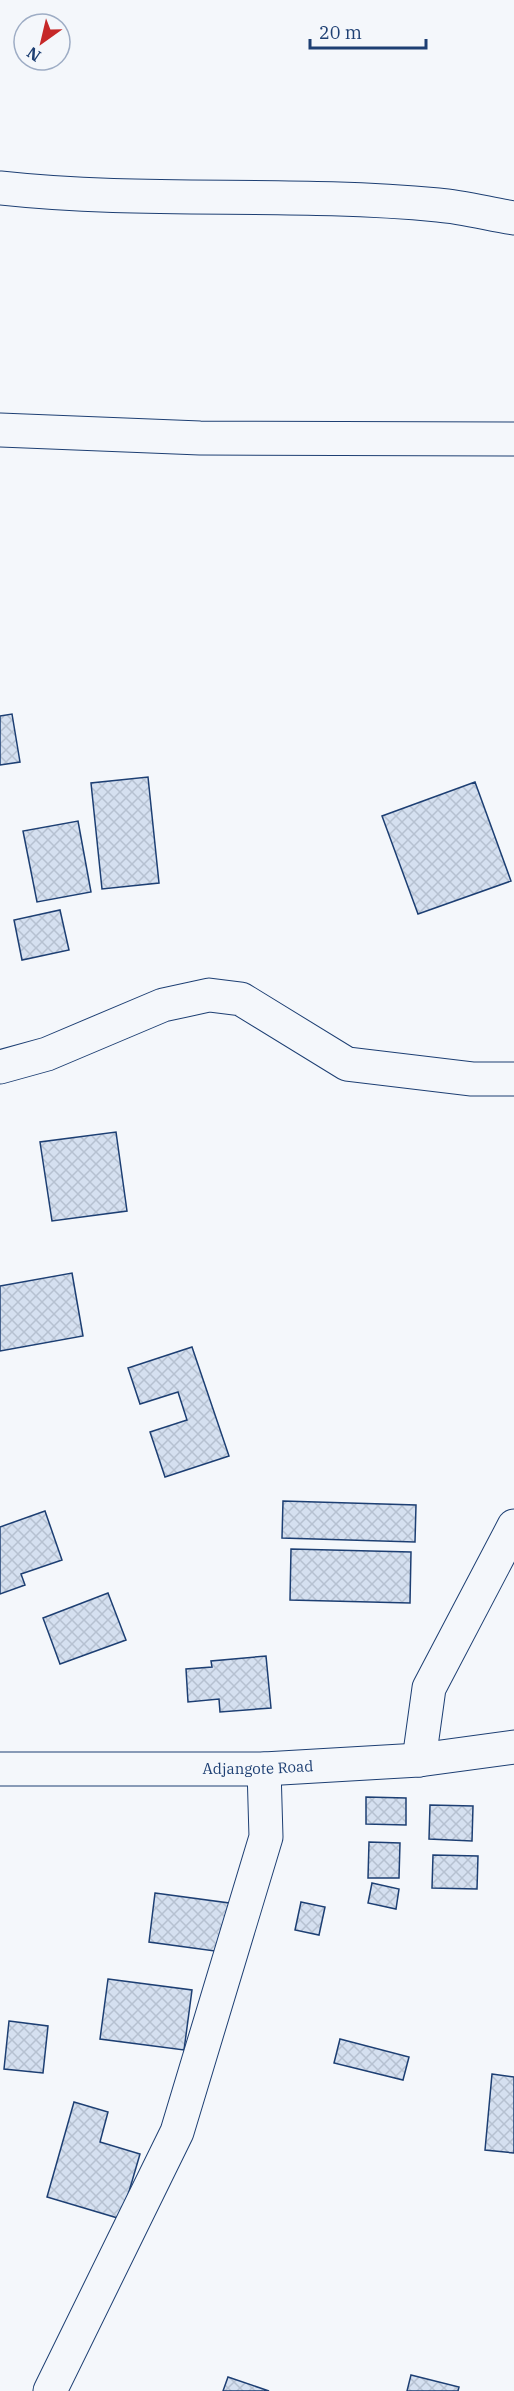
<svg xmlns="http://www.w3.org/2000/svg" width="514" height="2391" font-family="'IBM Plex Serif',serif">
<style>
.building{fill:url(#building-cross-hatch);stroke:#1d3f73;stroke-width:1.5}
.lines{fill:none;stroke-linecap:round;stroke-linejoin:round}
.street-casing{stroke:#1d3f73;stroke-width:35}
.secondary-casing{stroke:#1d3f73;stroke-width:35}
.street{stroke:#f4f7fb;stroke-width:33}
.secondary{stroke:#f4f7fb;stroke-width:33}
.labels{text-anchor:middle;stroke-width:4.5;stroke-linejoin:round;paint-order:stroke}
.street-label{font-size:15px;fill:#1d3f73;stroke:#f4f7fb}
</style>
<defs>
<pattern id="building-cross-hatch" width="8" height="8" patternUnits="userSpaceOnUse" patternTransform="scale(1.5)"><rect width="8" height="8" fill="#d5e0f0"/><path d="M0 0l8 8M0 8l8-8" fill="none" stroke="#b6c1d1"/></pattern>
</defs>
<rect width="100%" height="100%" fill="#f4f7fb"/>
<path class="building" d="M12 714 20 762 0 765V716Z
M148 777 159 883 102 889 91 783Z
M475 782 511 881 418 914 382 816Z
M78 821 91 892 37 902 23 831Z
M60 910 69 950 22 960 14 920Z
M116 1132 127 1211 52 1221 40 1142Z
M72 1273 83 1336 0 1351V1286Z
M192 1347 229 1456 165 1477 150 1432 187 1420 178 1392 140 1404 128 1368Z
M283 1501 416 1505 415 1542 282 1538Z
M45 1511 62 1560 21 1574 25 1585 0 1594V1527Z
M291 1549 411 1552 410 1603 290 1600Z
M108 1593 126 1640 60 1664 43 1618Z
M266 1656 271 1708 220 1712 219 1699 188 1702 186 1669 212 1667 211 1661Z
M366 1797 406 1798V1825L366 1824Z
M430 1805 473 1806 472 1841 429 1839Z
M369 1842 400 1843 399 1878H368Z
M433 1855 478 1856 477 1889 432 1888Z
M372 1883 399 1889 396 1909 368 1903Z
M155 1893 229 1903 222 1952 149 1942Z
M301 1902 325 1907 319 1935 295 1930Z
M108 1979 192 1990 184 2050 100 2039Z
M9 2021 48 2026 43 2073 4 2069Z
M340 2039 409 2057 403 2080 334 2063Z
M492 2074 514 2077V2153L485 2150Z
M74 2102 108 2112 100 2142 140 2154 121 2219 47 2197Z
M411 2375 459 2387 458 2391H407Z
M228 2377 269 2391H223Z"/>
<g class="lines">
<defs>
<path id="street" d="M0 188C145 204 292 191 438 205 463 207 489 214 514 218
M0 430 200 438 514 439
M0 1067 47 1054 163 1005 209 995 241 999 347 1064 472 1079H514
M419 1760 429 1688 514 1526
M50 2391 177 2132 266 1837 264 1769"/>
<g id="secondary">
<path id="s1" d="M0 1769H264L419 1760 514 1747"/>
</g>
</defs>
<use href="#street" class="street-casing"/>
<use href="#secondary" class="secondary-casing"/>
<use href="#street" class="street"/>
<use href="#secondary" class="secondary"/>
</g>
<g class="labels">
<g class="street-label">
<text dy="5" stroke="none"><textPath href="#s1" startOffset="258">Adjangote Road</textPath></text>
</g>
</g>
<g transform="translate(42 42) rotate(214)"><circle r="28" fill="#f4f7fb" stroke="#9eadc5" stroke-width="1.5"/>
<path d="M0-4.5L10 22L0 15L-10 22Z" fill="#c62828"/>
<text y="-9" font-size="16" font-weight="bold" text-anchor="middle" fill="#1d3f73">N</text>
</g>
<path d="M310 39v9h116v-9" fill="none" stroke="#1d3f73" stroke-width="3"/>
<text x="319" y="39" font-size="18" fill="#1d3f73" stroke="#f4f7fb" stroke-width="4.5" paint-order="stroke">20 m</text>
</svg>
